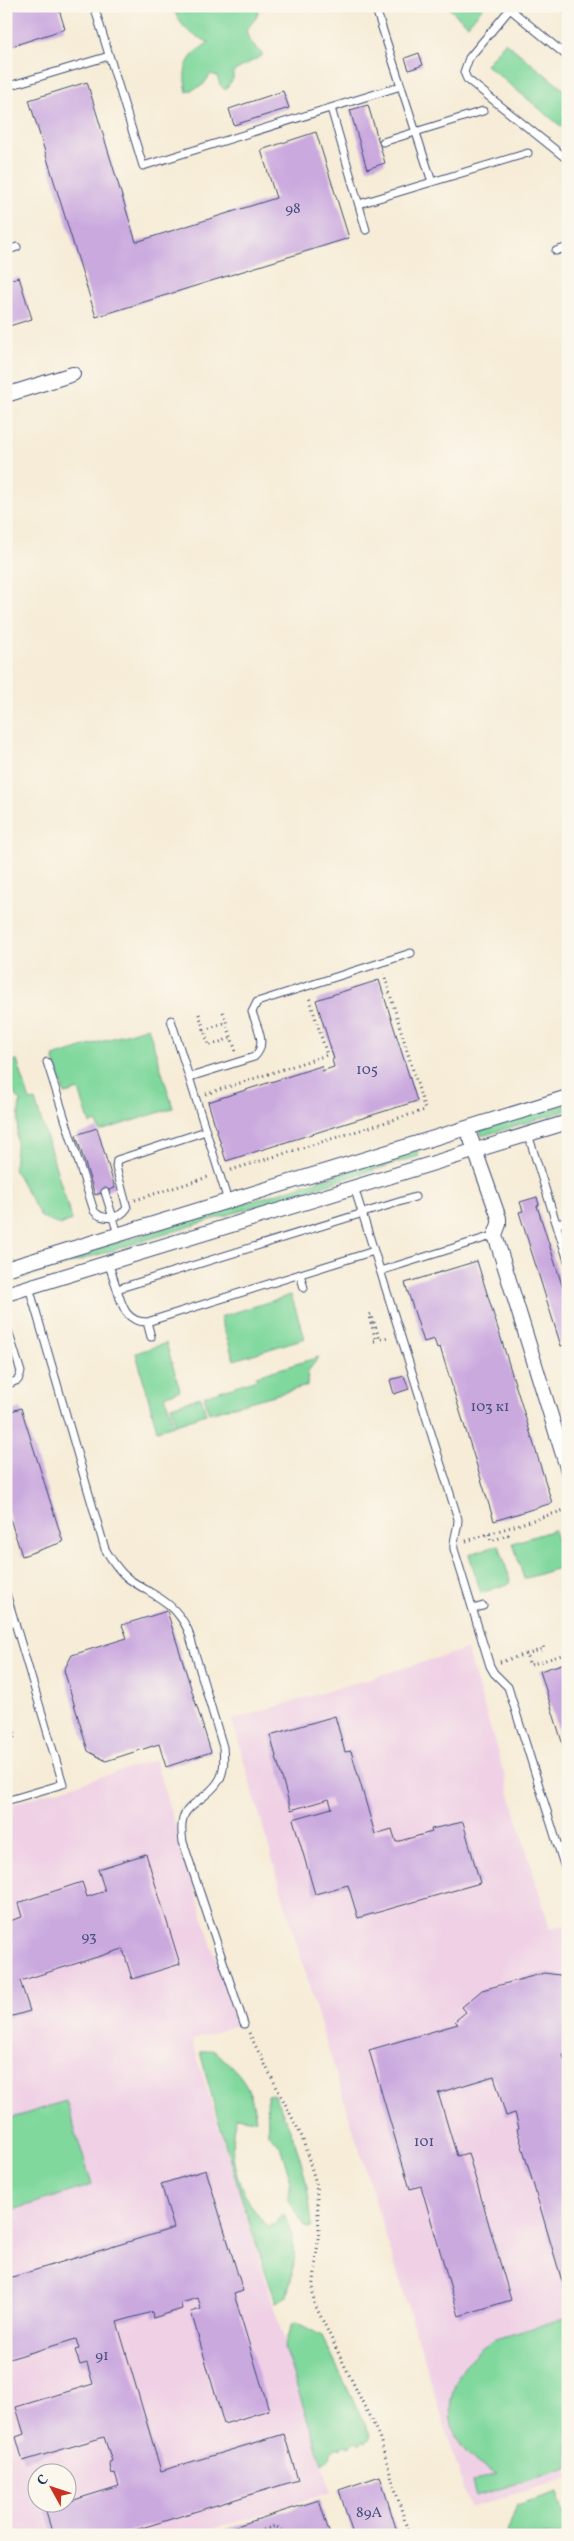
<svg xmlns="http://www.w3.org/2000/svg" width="574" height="2541" font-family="Vollkorn,serif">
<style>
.built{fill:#efd0e5;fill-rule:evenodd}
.green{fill:#80d89d;stroke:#4e847e}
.building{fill:#caa9df}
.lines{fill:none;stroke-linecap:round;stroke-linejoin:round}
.lane-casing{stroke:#3c4b70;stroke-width:9}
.street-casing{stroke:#3c4b70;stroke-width:16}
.path{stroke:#3c4b70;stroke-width:3;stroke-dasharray:1 4;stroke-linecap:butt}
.lane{stroke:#fff;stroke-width:7}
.street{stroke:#fff;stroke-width:14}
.labels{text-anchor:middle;stroke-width:4.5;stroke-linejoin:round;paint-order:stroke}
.number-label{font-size:15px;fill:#474e7e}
</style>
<rect width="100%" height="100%" fill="#fbf7ec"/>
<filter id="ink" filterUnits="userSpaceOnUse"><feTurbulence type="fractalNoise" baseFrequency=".02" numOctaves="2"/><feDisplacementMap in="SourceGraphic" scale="10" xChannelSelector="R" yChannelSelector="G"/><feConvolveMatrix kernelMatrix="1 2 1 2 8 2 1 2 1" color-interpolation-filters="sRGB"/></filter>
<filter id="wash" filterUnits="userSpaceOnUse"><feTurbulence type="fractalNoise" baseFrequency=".0096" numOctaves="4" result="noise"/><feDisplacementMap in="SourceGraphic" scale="20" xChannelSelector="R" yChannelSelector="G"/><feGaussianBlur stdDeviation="1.12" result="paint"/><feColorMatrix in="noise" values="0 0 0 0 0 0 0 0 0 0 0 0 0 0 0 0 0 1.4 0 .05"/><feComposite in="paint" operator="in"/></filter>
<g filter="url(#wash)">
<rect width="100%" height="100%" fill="#f6ecd7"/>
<path class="built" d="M467 1649 550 1929 568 1924V2478L470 2508 314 2003 232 1720Z
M155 1760 236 2025 192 2040 331 2492 194 2535H6V1806ZM38 2474H68V2504H38Z"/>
<path class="green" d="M173 6H260L256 18 246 30 249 40 263 55 233 72V79L225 90 220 85 217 76 211 74 203 85 187 92C181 65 188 57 209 42 190 35 179 26 173 6Z
M446 6H484L468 25Z
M505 42 568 93V132L486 65Z
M148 1027 173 1108 100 1131 97 1122 90 1124 79 1090 65 1094 53 1057Z
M6 1041 12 1061 17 1060 30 1101 35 1100 72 1220 60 1225 41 1217 14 1169 20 1101 6 1081Z
M568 1104V1110L482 1136 480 1130Z
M417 1150 419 1156 6 1283V1277Z
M291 1295 305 1338 234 1360 220 1317Z
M166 1343 180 1390 165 1396 174 1425 157 1430 136 1353Z
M319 1357 308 1371 307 1386 209 1413 204 1396 257 1379 256 1376Z
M201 1397 206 1414 176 1424 171 1406Z
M554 1530 565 1566 524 1579 513 1543Z
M499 1545 511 1583 481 1593 469 1554Z
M213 2049C241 2075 250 2081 256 2120L236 2117C225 2158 240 2198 269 2228L284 2214C299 2251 296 2259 287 2296L276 2302C247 2220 222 2137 200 2052Z
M273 2094C297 2139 308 2176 312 2227L306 2228 288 2198 290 2178 280 2146 268 2133 267 2095Z
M66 2101 92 2185 6 2212V2120Z
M568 2317V2468L476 2496 472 2482 497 2474C488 2469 478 2465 471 2457 433 2421 452 2364 493 2340Z
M296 2322 322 2336 371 2437 366 2443 363 2441 360 2445 356 2442 348 2447 345 2445 338 2448 336 2446 330 2453 329 2459 322 2464 284 2347 292 2323Z
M557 2492 568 2528V2535H506L517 2505Z"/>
<g id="blocks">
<path class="building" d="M6 6H58L65 29 9 47 6 38Z
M556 6H568V16Z
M419 53 423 65 409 70 405 58Z
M87 82 136 242 276 198 261 150 316 132 349 238 96 317 29 100Z
M283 91 289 108 234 125 229 109Z
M368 105 385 163 367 169 350 110Z
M19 277 32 319 6 327V281Z
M379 980 417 1101 226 1161 208 1102 321 1066 322 1071 334 1067 332 1060 334 1059 316 1000Z
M97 1128 115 1188 95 1195 76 1135Z
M537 1197 539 1205 537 1206 568 1304V1353L565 1345 561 1346 519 1212 523 1211 520 1202Z
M477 1261 552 1503 494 1521 440 1347 437 1348 434 1339 424 1342 405 1283Z
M404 1376 409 1389 394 1394 390 1380Z
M21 1408 63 1542 22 1556 6 1506V1413Z
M167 1611 211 1752 166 1767 159 1744 106 1761 88 1751 64 1670 72 1655 127 1638 122 1625Z
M568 1662V1758H567L540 1671Z
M335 1716 345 1752 351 1751 375 1834 392 1829 396 1842 432 1832 431 1829 463 1822 480 1883 358 1918 348 1885 315 1894 293 1819 332 1808 329 1799 291 1810 270 1735Z
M146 1854 180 1964 132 1979 123 1949 20 1981 30 2011 6 2018V1922L22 1917 18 1903 82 1882 87 1897 105 1891 98 1869Z
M544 1973 567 1976 566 1983H568V2054L563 2055 568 2071V2287L564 2288 517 2129 519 2128 515 2113 506 2116 494 2076 438 2093 457 2156 468 2153 511 2300 459 2316 421 2186 410 2189 369 2050 458 2024 455 2021 466 2012 462 2007 482 1990Z
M206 2170 243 2291 234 2294 269 2410 224 2424 191 2312 201 2309 198 2298 181 2303 182 2309 153 2318 152 2312 117 2322 161 2471 284 2434 298 2480 119 2535H53L45 2509 119 2486 115 2473 112 2474 109 2462 112 2461 104 2437 23 2461 16 2437 24 2434 16 2407 93 2384 87 2363 80 2365 75 2350 79 2349 76 2339 6 2360V2279L174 2228 161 2184Z
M380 2476 398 2535H353L339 2490Z
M319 2500 330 2535H211V2534Z"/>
</g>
</g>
<g filter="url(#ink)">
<use href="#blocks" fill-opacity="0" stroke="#3c4b70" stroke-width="1"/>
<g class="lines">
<defs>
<path id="lane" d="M94 6 143 166 401 86
M375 6 432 182
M568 57 510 9 469 58 464 72 467 79 568 160
M12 85 109 56
M331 108 366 230
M383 142 483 111
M359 204 528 153
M6 251 17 247
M556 251 568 247
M171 1020 228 1201
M47 1062 94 1211C102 1221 120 1219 127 1208L116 1167 117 1160 206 1131
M190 1077 254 1057C268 1045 257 1027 252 1012L257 1002 411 953
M528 1134 568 1261
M354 1187 458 1519C458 1530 453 1539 454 1549L490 1666 494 1673 508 1687 568 1878
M105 1192 118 1234
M557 1224 568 1221
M108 1262 117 1289 415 1197
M380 1271 495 1235
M300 1274 304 1288
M29 1287 105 1549C111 1559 119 1572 129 1579 155 1597 173 1600 188 1630L223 1747C224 1759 225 1772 218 1782 200 1808 176 1800 183 1842L244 2024
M117 1289C122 1306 126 1322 147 1322L374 1251
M147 1322 151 1337
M6 1324 21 1372 18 1380 6 1385
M6 1593 63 1784 6 1801
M473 1609 483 1606"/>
<path id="street" d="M6 395 73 374
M467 1128 499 1218V1224L495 1235 568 1471
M6 1269 568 1097
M6 1294 568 1122"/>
</defs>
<use href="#lane" class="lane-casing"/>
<use href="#street" class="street-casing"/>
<path class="path" d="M223 1012 236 1052
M199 1014 209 1046 231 1038
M204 1030 227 1022
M206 1094 327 1055 309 997
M231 1170 425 1110 384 974
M135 1200 208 1177
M374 1341H376L369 1315 371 1314 380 1340 390 1336
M489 1534 491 1541 508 1535 510 1539
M466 1541 568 1509
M526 1654 544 1649 543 1645
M500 1662 526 1654 530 1665 568 1653
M6 1728 16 1734 6 1748
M249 2033 302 2137 316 2183 319 2230 313 2292 314 2303 379 2436 409 2535
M249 2535 275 2526 290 2535"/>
<use href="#lane" class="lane"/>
<use href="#street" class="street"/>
</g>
</g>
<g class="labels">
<g class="number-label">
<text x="293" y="213">98</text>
<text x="367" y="1074">105</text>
<text x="490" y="1411">103 к1</text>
<text x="89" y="1941">93</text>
<text x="424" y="2146">101</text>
<text x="102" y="2360">91</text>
<text x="369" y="2517">89А</text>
</g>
</g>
<rect width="574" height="2541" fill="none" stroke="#fbf7ec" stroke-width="25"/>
<g transform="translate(52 2488) rotate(310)"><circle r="24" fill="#fbf7ec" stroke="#a1a7b3"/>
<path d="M0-4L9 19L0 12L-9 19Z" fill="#c8321e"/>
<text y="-8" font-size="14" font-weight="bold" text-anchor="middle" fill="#1b2f5e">С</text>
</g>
</svg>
